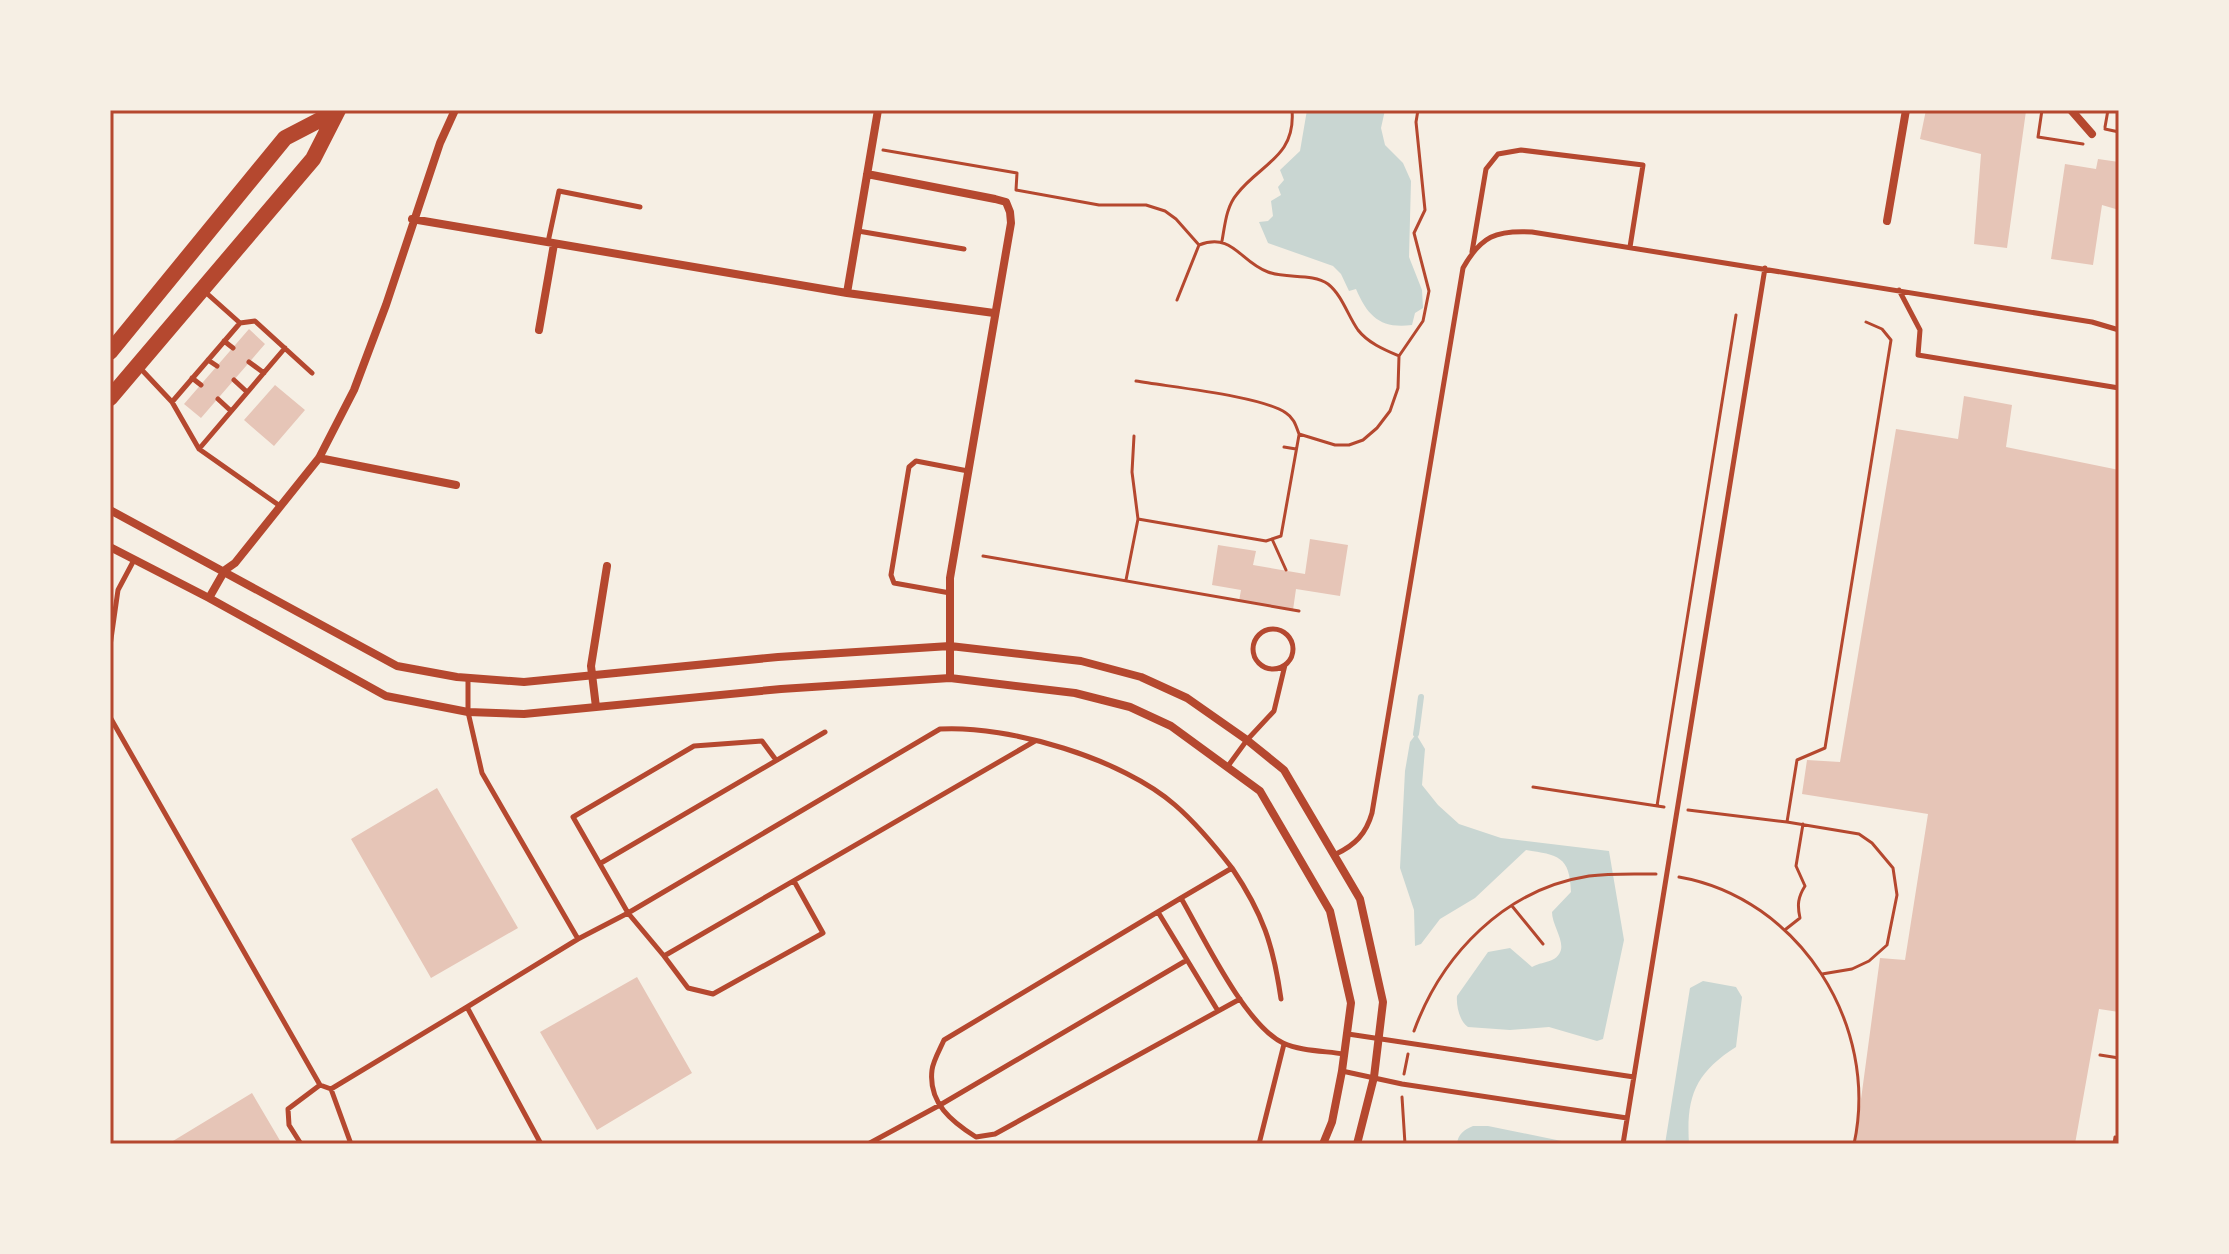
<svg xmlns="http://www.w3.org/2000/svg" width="2229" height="1254" font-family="'Golos Text',sans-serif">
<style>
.water{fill:#c9d6d2}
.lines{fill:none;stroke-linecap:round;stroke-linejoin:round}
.stream{stroke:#c9d6d2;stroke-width:6}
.building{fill:#e6c5b7}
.path{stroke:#b5482f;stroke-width:3}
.service{stroke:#b5482f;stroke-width:5}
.minor{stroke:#b5482f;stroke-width:8}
.primary{stroke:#b5482f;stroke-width:16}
.neatline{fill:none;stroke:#b5482f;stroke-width:3}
</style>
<rect width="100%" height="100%" fill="#f6efe4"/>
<path class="water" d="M1307 110H1385L1381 128 1385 145 1403 163 1411 181 1409 257 1422 290 1423 308 1415 313 1412 325C1381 329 1368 317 1356 289L1349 291 1341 274 1333 266 1268 243 1259 222 1268 221 1273 216 1271 201 1281 195 1278 187 1284 180 1280 170 1300 151Z
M1416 734 1425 749 1422 785 1438 805 1459 824 1501 838 1609 851 1624 940 1603 1039 1597 1041 1549 1027 1510 1030 1468 1027C1460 1022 1456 1006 1457 996L1488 952 1510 948 1532 967C1539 963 1545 963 1552 960 1573 949 1552 929 1552 912L1571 892C1570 856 1558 855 1526 850L1475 898 1440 919 1421 944 1415 946 1414 910 1400 868 1405 771 1410 742Z
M1703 981 1736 987 1742 997 1736 1047C1695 1073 1686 1097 1689 1144H1665L1690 988Z
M1473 1126H1488L1576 1144H1457C1458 1134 1464 1130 1473 1126Z"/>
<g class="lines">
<path class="stream" d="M1416 734C1418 722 1419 711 1421 697"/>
</g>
<path class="building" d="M1926 110 2026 111 2007 248 1974 244 1981 154 1920 139Z
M2098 159 2119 162V210L2102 205 2093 265 2051 259 2065 164 2096 169Z
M249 329 265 344 201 418 184 404Z
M275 385 305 410 274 446 244 420Z
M1964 396 2012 405 2006 447 2119 470V1012L2099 1009 2075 1144H1855L1880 958 1905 960 1928 814 1802 794 1807 760 1840 762 1896 429 1958 439Z
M1310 539 1348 545 1340 596 1296 589 1293 610 1239 601 1241 590 1212 585 1218 545 1256 551 1253 565 1305 574Z
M437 788 518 928 431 978 351 839Z
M637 977 692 1073 597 1130 540 1032Z
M252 1093 282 1144H168Z"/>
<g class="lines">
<path class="path" d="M2042 110 2038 137 2083 144
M2105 127 2108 110
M2105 129 2119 132
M883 150 1017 173 1016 190 1099 205H1146L1165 211 1176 219 1199 245
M1222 241C1225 225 1226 207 1237 194 1260 164 1296 157 1292 110
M1177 300 1199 245C1233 232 1240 262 1268 272 1286 279 1312 273 1328 284 1342 295 1348 316 1358 330 1368 343 1385 350 1399 356
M1136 381C1170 387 1262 396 1286 413 1294 418 1296 426 1299 434L1335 445H1349L1363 440 1377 428 1390 411 1398 388 1399 356 1423 321 1429 291 1414 233 1425 210 1416 122 1418 110
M1284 447 1296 449
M1138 519 1266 541 1281 536 1299 435
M1272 539 1286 570
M983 556 1299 611
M1126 580 1138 519 1132 472 1134 436
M1533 787 1664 807
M1657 806 1736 315
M1688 810 1787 822
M1679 877C1799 898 1880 1025 1854 1144
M1512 906 1543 944
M1786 929 1800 918C1797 905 1798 897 1805 886L1796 866 1803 824
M1822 974 1852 969 1869 961 1887 945 1897 895 1893 868 1872 843 1859 834 1787 822 1797 760 1825 748 1891 340 1882 329 1866 322
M1414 1031C1442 954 1505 889 1589 876 1611 873 1633 874 1656 874
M2100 1055 2119 1058
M1404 1074 1408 1054
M1402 1097 1405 1144
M2114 1144 2115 1137 2119 1138"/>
<path class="service" d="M858 231 964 249
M548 242 559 191 640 207
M1472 252 1486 169 1498 154 1521 150 1643 165 1630 247
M203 290 240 323 255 321 312 373
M1899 290 1920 330 1918 355 2119 388
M224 341 233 348
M208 360 217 366
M249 362 264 373
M141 369 172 402 199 449 280 506
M192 378 201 385
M234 380 247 392
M218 399 231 411
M172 402 240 323
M199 449 285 348
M950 593 894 583 891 575 909 467 916 461 968 471
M1253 649a20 20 0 1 1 40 0a20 20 0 1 1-40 0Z
M110 646 118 590 134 560
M468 678V712L482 773 578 939 467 1007 541 1144
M110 717 320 1085 331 1089 467 1007
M776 760 762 741 694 746 573 817 628 913 664 956 1035 741
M1228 766 1247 740 1274 711 1285 665
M1336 854C1355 845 1366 834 1372 813L1463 268C1481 236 1496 230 1532 232L2092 322 2119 330
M601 863 825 732
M1181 898 944 1040C940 1049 933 1061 932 1070 928 1103 952 1122 976 1137L995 1134 1240 999
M1158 912 1218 1011
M578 939 628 913 940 729C1009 725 1123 759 1175 805 1197 824 1215 846 1232 868
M664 956 688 988 713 994 823 933 794 881
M1281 999C1273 944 1263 914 1232 868L1181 898C1203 936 1245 1025 1283 1043 1300 1051 1325 1051 1344 1054
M1348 1034 1634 1077
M1342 1071 1402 1084 1627 1118
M331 1089 351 1144
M301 1144 289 1125 288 1109 320 1085
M868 1144 940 1105 1187 960
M1259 1144 1284 1044
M1623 1144 1765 268"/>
<path class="minor" d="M2071 110 2092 134
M867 174 995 199 1006 202 1010 212 1011 223 950 578V678
M412 219 847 293 994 313
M1887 221 1906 110
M847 293 878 110
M539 330 554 244
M319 458 456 485
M110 510 397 666 457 677 524 682 778 657 950 646 1081 661 1141 677 1187 698 1247 740 1284 770 1360 899 1383 1002 1374 1077 1357 1144
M110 547 209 598 386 696 468 712 524 714 781 689 950 678 1075 693 1130 707 1171 726 1260 791 1330 911 1351 1003 1342 1071 1332 1122 1323 1144
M209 598 225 570 235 563 319 458 354 390 386 305 440 143 455 110
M596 707 591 666 607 566"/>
<path class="primary" d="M110 352 285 138 337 111
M110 398 313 159 338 110"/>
</g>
<rect width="2229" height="1254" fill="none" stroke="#f6efe4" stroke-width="224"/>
<rect x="112" y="112" width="2005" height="1030" class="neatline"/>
</svg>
